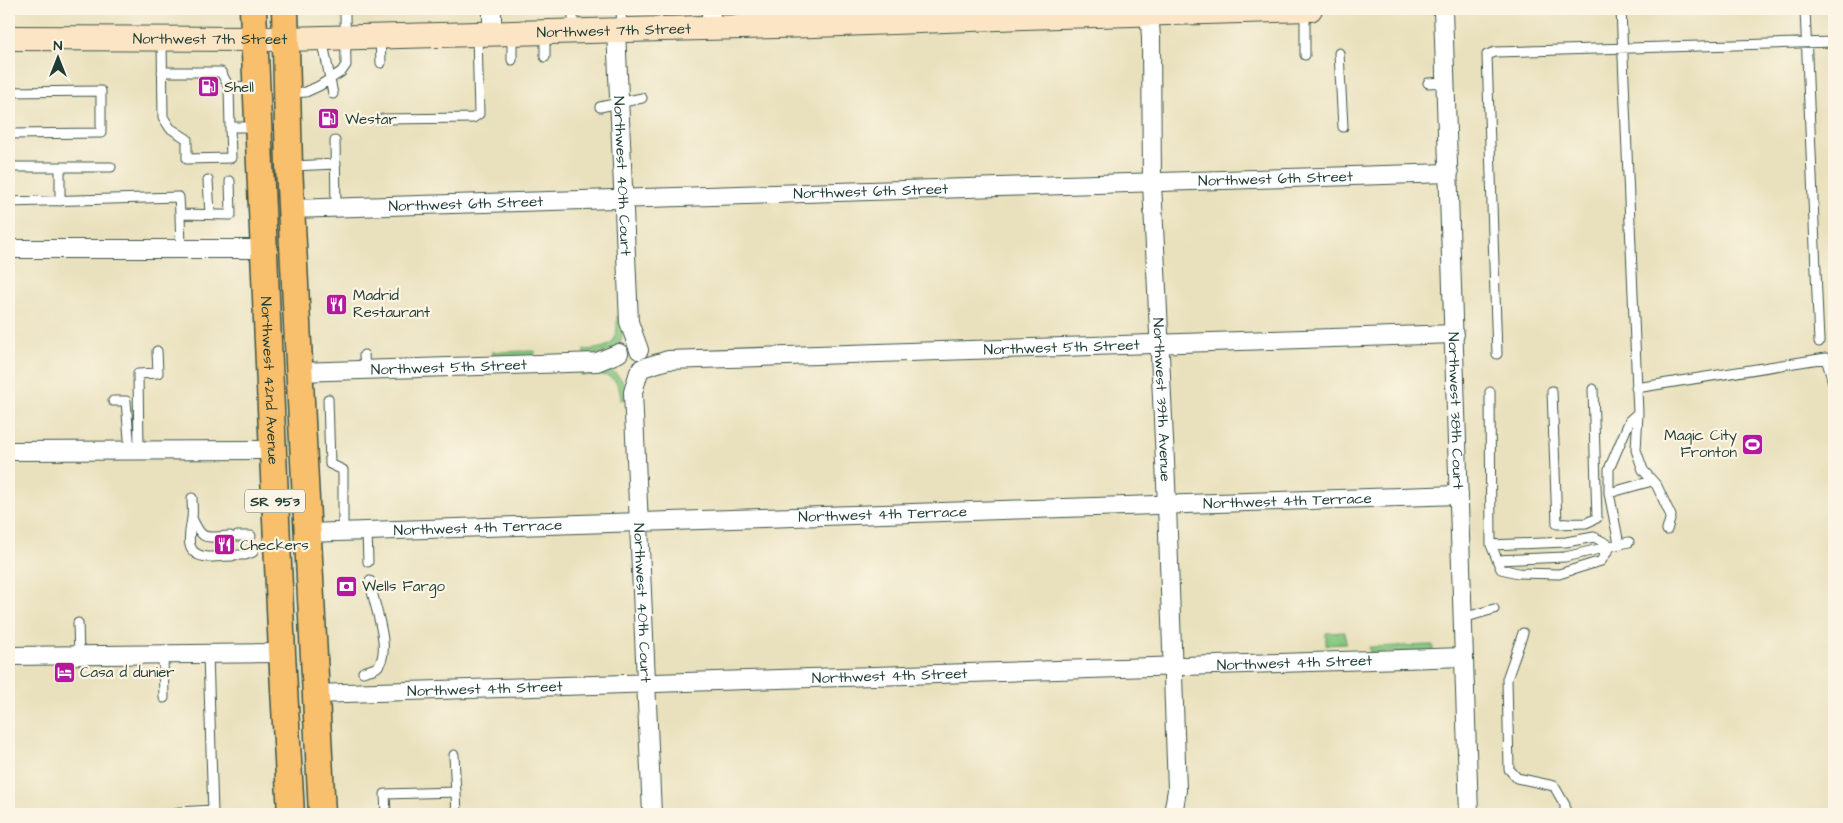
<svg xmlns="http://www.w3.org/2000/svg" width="1843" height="823" font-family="'Architects Daughter',sans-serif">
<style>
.grass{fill:url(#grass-tufts);stroke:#52825a}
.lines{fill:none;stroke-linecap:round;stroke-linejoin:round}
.lane-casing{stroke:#3d5649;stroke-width:11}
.street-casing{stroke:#3d5649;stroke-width:20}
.secondary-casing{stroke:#3d5649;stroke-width:26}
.primary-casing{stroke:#3d5649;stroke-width:29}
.lane{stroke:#fff;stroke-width:9}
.street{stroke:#fff;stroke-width:18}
.secondary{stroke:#fce5c4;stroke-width:24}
.primary{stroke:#f8bf6c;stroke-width:26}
.labels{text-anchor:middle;stroke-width:4.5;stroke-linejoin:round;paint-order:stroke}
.shield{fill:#fcf5e5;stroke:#617469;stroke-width:1}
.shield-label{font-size:14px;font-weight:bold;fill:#1f3d34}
.street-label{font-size:15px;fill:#1f3d34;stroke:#fcf5e5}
.poi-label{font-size:15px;fill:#1f3d34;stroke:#fcf5e5;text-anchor:start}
</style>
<defs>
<pattern id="grass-tufts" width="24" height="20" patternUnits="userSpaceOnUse" patternTransform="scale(1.25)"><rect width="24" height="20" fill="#85c881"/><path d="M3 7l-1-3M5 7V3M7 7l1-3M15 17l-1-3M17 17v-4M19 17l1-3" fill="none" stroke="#6ca46a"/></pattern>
</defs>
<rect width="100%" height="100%" fill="#fcf5e5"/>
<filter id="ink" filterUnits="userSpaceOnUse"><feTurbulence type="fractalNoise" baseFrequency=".02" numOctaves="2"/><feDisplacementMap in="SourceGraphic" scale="10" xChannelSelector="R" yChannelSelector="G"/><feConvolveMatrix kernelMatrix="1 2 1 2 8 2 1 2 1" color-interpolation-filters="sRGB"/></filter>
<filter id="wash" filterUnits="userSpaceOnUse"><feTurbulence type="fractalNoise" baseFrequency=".0096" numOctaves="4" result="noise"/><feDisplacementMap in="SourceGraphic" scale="20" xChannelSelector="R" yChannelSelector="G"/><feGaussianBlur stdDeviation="1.12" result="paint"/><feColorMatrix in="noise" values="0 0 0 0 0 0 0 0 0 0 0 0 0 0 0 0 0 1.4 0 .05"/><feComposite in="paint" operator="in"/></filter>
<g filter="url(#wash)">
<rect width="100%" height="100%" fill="#e9e1bd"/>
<path class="grass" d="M617 316H623C624 352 615 350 584 357V350C611 348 618 345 617 316Z
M535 351V354L532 358 495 359 492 352Z
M607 369C622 375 626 385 627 399L621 400C619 372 603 374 581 375V370Z
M1345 632 1346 644 1326 645V633Z
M1433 645V651L1370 653 1369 647Z"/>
</g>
<g filter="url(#ink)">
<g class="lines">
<defs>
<path id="lane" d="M573 9V31
M621 9 622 30
M1621 9 1638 413 1636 450 1643 470 1657 486 1671 516 1667 530
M1805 9 1819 342
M545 33V57
M380 37 381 63
M322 38 333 94
M162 40 163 117 170 128 187 139V159L231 158 230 127H255
M1339 53 1343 127
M1305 55V9
M512 60V34
M162 72H221L229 87 255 86
M1428 83 1445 82
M229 87 230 127
M9 92 101 91V133L9 134
M290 93 306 92 319 86 341 72 346 65 345 15
M600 107 642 98
M382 119 473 118 479 114 477 35
M335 141 336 208
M292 166 336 164
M9 167H111
M208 180 210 214
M60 201V167
M9 202 179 197 180 214
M181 249 180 214 231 215 230 181
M1497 354 1487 55 1495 52 1834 42
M364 355 365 369
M1636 388 1826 358 1834 386
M1552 391 1557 524 1586 523 1597 518 1593 389
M1490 392 1491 545 1501 569 1518 573 1559 574 1601 561 1611 546
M328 399 330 464 343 470V532
M113 401H126L130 451
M139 451 138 374 158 373 157 351
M1609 493 1652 481
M192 498C192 505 193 512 192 518 190 534 182 555 208 557 216 557 224 556 232 556
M192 518C203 542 205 537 230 536
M367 532 368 562
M237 536H251
M1619 544 1609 493V469L1630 420 1638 413
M1491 545 1566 542 1594 537 1611 546
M238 555H245L253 552
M1497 560 1565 557 1629 542
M1463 618 1494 609
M78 623 79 655
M1523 633 1507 679 1509 769 1517 778 1554 786 1565 805V814
M208 654 213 814
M163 655 164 698
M363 672C368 670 374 670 378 666 393 649 372 601 370 581
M454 755 457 814
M179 812 213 810
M386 814 385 794 456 792"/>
<g id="street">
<path d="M492 9V34"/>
<path d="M711 9V28"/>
<path id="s1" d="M1149 9 1151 38 1152 183 1167 505 1177 790 1173 814"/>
<path id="s2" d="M1443 9 1469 814"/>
<path id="s3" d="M616 30 629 322 639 350"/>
<path id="s4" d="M292 209 1449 173"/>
<path d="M9 249H264"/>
<path id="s5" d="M642 368 668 360 1455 334"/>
<path id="s6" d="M300 372 597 362 619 353"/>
<path id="s7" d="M639 372 633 392 652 814"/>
<path d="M9 451 273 450"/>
<path id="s8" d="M307 533 1459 495"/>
<path d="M9 656 282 653"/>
<path id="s9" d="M315 694 1464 657"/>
</g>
<g id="secondary">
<path id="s10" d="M9 38 285 39 815 25 1023 17 1310 9"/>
</g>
<g id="primary">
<path id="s11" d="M253 9 282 653 291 814"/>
<path d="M285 9 289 166 322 814"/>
</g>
</defs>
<use href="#lane" class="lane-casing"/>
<use href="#street" class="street-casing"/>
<use href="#secondary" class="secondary-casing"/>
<use href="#primary" class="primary-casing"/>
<use href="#lane" class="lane"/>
<use href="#street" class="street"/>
<use href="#secondary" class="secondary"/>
<use href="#primary" class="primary"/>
</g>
</g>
<defs>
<symbol id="fuel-square" viewBox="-11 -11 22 22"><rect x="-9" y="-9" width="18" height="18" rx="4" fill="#b5179e" stroke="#fcf5e5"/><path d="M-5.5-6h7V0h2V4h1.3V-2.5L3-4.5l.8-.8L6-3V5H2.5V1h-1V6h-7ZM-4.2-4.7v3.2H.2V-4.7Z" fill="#fff"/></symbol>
<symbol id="restaurant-square" viewBox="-11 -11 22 22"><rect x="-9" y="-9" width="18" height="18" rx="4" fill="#b5179e" stroke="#fcf5e5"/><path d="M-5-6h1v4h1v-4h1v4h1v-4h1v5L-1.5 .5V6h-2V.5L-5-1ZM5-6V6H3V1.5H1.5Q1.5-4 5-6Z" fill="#fff"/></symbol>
<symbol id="stadium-square" viewBox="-11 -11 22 22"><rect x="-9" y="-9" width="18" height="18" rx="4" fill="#b5179e" stroke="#fcf5e5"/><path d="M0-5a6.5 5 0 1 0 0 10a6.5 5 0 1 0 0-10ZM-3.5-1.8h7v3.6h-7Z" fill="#fff"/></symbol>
<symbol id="bank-square" viewBox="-11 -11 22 22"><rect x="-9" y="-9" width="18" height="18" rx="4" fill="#b5179e" stroke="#fcf5e5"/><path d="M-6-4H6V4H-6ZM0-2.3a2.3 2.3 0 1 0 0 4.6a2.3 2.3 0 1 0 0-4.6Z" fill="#fff"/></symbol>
<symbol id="hotel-square" viewBox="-11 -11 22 22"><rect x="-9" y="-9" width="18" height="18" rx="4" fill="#b5179e" stroke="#fcf5e5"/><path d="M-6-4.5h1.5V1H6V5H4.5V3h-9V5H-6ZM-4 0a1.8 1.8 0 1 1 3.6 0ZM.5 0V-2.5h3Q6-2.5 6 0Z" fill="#fff"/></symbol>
</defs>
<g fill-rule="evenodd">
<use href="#fuel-square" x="196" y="74" width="25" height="25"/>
<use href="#fuel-square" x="316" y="106" width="25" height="25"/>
<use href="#restaurant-square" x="324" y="292" width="25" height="25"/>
<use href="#stadium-square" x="1740" y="432" width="25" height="25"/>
<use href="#restaurant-square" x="212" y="532" width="25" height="25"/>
<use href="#bank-square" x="334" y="574" width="25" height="25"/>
<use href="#hotel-square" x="52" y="660" width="25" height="25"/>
</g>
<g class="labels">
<rect class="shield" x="245" y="489.5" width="60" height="23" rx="4"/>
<g class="shield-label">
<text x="275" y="506">SR 953</text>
</g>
<g class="street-label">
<text dy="5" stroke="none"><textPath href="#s10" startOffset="605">Northwest 7th Street</textPath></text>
<text dy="5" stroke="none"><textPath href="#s10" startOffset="201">Northwest 7th Street</textPath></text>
<text dy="5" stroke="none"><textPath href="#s3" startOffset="146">Northwest 40th Court</textPath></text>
<text dy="5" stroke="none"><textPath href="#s4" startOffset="984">Northwest 6th Street</textPath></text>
<text dy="5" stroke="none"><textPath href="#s4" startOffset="579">Northwest 6th Street</textPath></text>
<text dy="5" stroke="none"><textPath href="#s4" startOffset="174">Northwest 6th Street</textPath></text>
<text dy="5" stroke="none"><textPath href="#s5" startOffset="421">Northwest 5th Street</textPath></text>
<text dy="5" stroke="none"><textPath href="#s6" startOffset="149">Northwest 5th Street</textPath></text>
<text dy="5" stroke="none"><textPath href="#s11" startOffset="372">Northwest 42nd Avenue</textPath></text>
<text dy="5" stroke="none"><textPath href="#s1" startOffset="391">Northwest 39th Avenue</textPath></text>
<text dy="5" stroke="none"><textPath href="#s2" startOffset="402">Northwest 38th Court</textPath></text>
<text dy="5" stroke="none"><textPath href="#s8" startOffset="981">Northwest 4th Terrace</textPath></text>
<text dy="5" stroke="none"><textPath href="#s8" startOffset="576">Northwest 4th Terrace</textPath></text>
<text dy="5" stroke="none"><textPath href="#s8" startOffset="171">Northwest 4th Terrace</textPath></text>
<text dy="5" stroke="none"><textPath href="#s7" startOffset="232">Northwest 40th Court</textPath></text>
<text dy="5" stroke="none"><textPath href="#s9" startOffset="980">Northwest 4th Street</textPath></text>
<text dy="5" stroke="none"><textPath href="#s9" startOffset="575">Northwest 4th Street</textPath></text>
<text dy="5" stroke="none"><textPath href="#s9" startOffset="170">Northwest 4th Street</textPath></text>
</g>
<g class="poi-label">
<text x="224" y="92">Shell</text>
<text x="345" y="124">Westar</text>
<text x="353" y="300">Madrid<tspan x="353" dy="17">Restaurant</tspan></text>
<text x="1737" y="440" text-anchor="end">Magic City<tspan x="1737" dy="17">Fronton</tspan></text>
<text x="240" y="550">Checkers</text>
<text x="362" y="591">Wells Fargo</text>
<text x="80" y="677">Casa d dunier</text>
</g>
</g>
<rect width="1843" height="823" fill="none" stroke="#fcf5e5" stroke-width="30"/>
<g transform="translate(58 58)" stroke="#fcf5e5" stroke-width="4" paint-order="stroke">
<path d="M0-4L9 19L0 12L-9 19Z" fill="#1f3d34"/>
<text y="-8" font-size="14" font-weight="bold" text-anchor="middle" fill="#1f3d34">N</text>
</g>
</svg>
